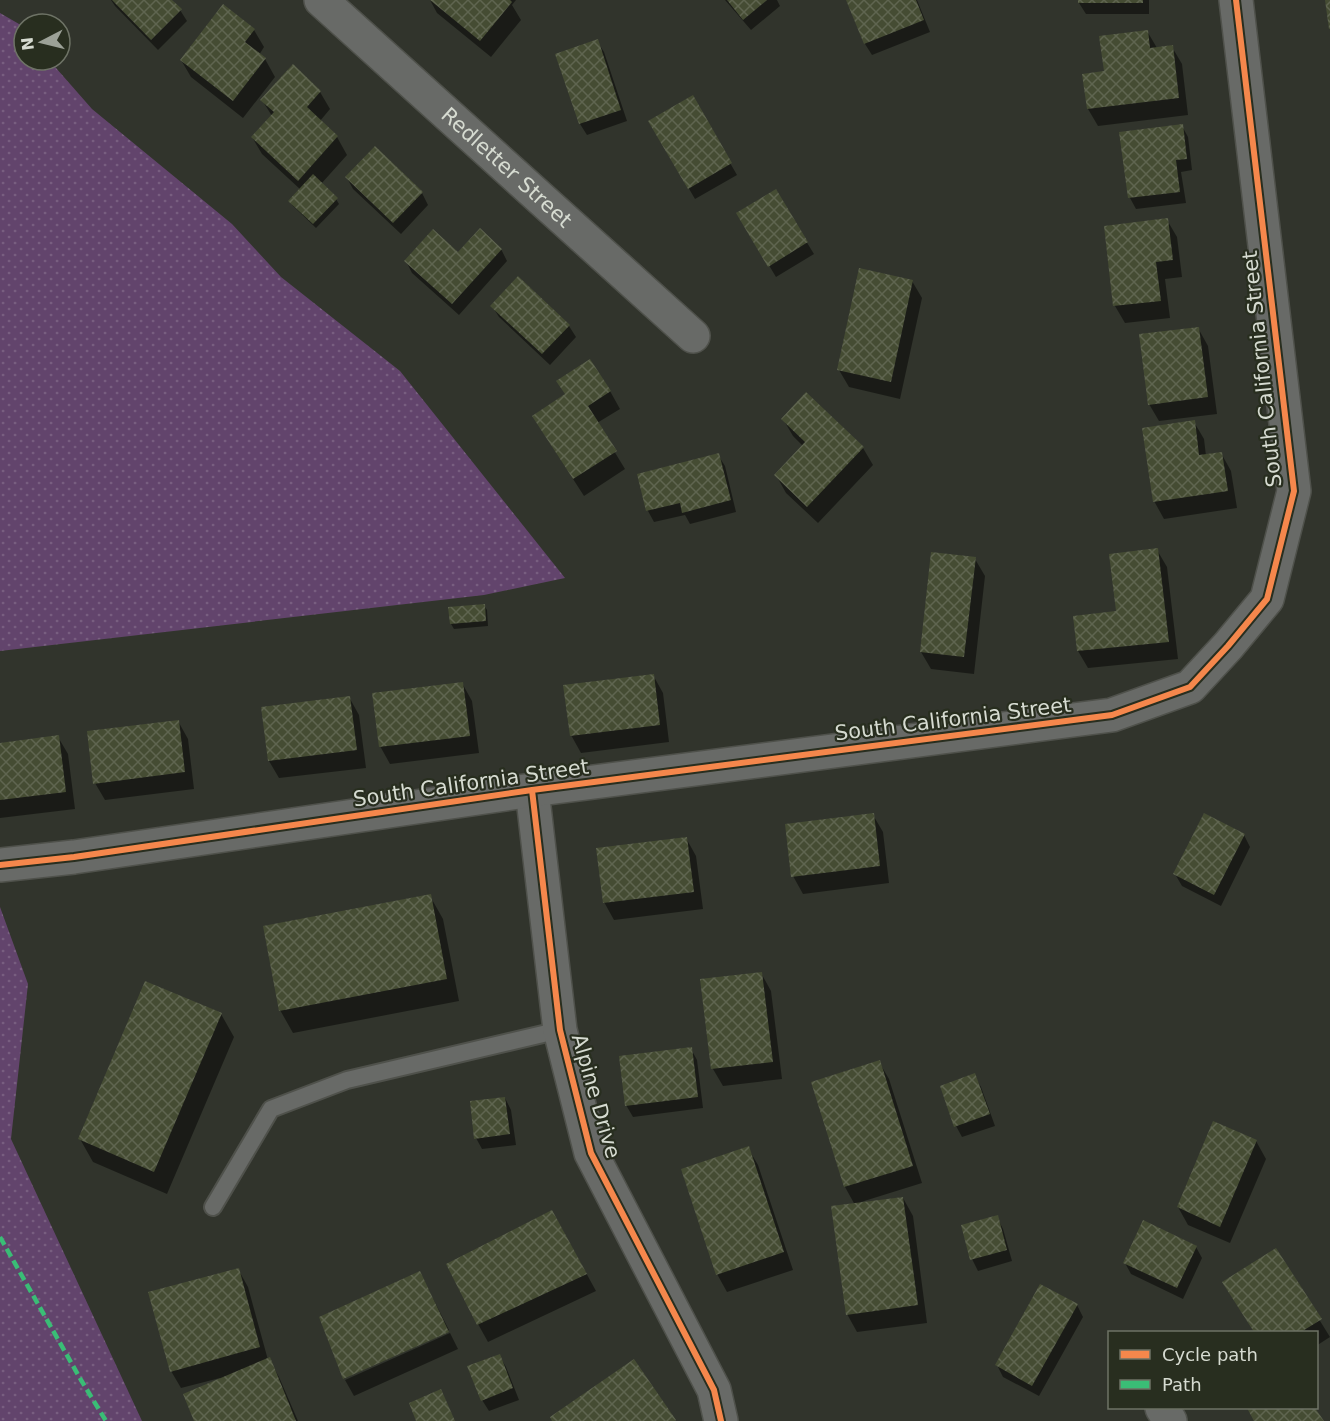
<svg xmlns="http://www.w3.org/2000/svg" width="1330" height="1421" font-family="'DejaVu Sans',sans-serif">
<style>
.grass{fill:url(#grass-dots)}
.shadow{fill:#0007}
.building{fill:url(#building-cross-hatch)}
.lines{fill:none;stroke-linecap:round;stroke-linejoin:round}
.service-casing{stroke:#4f514b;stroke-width:20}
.minor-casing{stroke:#4f514b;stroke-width:36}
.service{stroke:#686a67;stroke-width:16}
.minor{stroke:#686a67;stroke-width:33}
.quiet{stroke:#3abd76;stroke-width:4.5;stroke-dasharray:9 4.5;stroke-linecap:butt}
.cycleway-casing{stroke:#282e1f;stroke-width:10}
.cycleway{stroke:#f5874c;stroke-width:6}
.labels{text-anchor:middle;stroke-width:4.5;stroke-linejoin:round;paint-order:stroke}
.street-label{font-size:21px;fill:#d6dbd1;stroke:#282e1f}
</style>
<defs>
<pattern id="grass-dots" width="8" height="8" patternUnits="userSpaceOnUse" patternTransform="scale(1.5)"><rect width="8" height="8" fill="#62446c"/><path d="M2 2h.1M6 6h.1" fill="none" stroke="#785e80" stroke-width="1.8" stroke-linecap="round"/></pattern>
<pattern id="building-cross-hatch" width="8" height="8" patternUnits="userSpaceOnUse" patternTransform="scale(1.5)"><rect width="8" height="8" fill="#454c33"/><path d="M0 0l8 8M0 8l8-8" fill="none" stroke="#5f6550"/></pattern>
</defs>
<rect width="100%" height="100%" fill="#31342c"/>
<path class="grass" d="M0 13 19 24 24 31V60H49L92 109 232 224 281 277 400 371 565 578 484 595 0 651Z
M0 907 28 984 11 1139 142 1421H0Z"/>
<path class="shadow" d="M111 0H170L180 10 187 21 158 50 115 6Z
M430 0H516L512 5 521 20 491 57 437 13Z
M725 0H777L780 6 751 30Z
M848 0H917L930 32 872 55 865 44Z
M1079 0H1149V14H1086L1079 3Z
M254 30 264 47 259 55 265 59 275 77 243 118 191 77 181 60Z
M1147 31 1157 48 1172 47 1182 64 1188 115 1098 126 1088 109 1105 72Z
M597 41 604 52 627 121 587 135 580 124 557 55Z
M320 92 330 109 320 121 337 137 347 155 321 184 336 199 339 204 316 228 293 206 290 201 301 190 262 154 252 137 272 116 262 100Z
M692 97 737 175 695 199 650 122Z
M1182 126 1188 137 1192 170 1181 172 1186 203 1136 209 1130 198 1121 134Z
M347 178 422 193 428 205 401 234 353 189Z
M775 191 814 254 776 277 738 214Z
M1167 220 1177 237 1182 277 1165 279 1170 318 1125 323 1115 306 1105 228Z
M501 249 507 261 459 315 412 273 406 261Z
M912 281 922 298 900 399 849 387 839 370Z
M492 306 569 326 576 337 550 365 499 317Z
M1198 328 1208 346 1217 414 1159 421 1149 404Z
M610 391 620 409 597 423 625 469 584 496 544 434Z
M783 419 863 448 873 465 818 523 786 493 776 475 803 446 793 436Z
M1194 422 1204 439 1206 456 1221 453 1231 471 1237 508 1164 519 1154 501Z
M718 455 725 466 736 512 690 524 685 515 654 522 648 511 639 475Z
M1157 550 1167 567 1178 659 1088 668 1078 651 1074 617 1117 612Z
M975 559 985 576 974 674 931 669 921 652Z
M484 605 487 610 488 626 454 629 451 624Z
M653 675 663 693 669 742 581 753 571 735Z
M462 683 472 701 479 753 390 764 380 746Z
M349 697 359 715 366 768 279 778 269 761 263 708Z
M178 721 188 739 194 789 105 800 95 783Z
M58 737 68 754 75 809 0 818V744Z
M873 815 883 832 889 883 803 894 793 876Z
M1244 835 1250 847 1221 906 1182 886 1175 874Z
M686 838 696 856 703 909 614 920 604 902Z
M430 896 443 919 459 1001 293 1033 280 1010Z
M761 973 771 991 782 1079 723 1086 713 1069 702 981Z
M221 1014 234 1037 167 1194 93 1162 80 1139Z
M691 1049 697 1060 703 1108 633 1117 626 1105Z
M879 1062 889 1079 922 1183 861 1202V1204L903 1198 913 1216 927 1323 857 1332 847 1314 855 1205 845 1187 812 1083Z
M974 1075 981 1087 995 1126 962 1137 956 1126Z
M505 1098 511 1110 516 1145 482 1149 476 1138Z
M1256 1141 1266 1159 1230 1243 1188 1225 1178 1207Z
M748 1148 758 1165 793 1270 727 1292 717 1274Z
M997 1217 1003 1229 1012 1261 978 1271 972 1259Z
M562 1229 596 1291 488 1342 478 1324Z
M1196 1247 1202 1258 1183 1299 1131 1274 1125 1263Z
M1276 1250 1330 1337 1316 1346V1332H1255L1234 1300Z
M238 1269 248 1287 268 1360 269 1359 279 1377 298 1421H195L220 1380V1378L181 1388 171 1371Z
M420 1273 449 1330 345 1377 344 1379 321 1317Z
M1077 1305 1083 1317 1039 1396 1003 1377 997 1365Z
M450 1333 458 1349 354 1396 345 1380Z
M499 1355 506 1367 519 1400 489 1411 482 1400Z
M1251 1408H1314L1322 1421H1256L1249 1409Z"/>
<path class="building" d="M112 0H172L182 9 151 40Z
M430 0H510L512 2 480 41Z
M727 0H767L743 20Z
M846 0H916L924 20 864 44Z
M1078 0H1143V3H1078Z
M1325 0H1330V29H1329Z
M223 4 255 29 245 42 266 58 233 101 180 60Z
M1148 30 1150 48 1173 45 1179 98 1087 109 1082 74 1104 71 1099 36Z
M598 39 621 110 579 124 555 54Z
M293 64 321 91 307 107 338 136 298 181 251 137 274 112 260 100Z
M693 95 732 163 688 189 648 121Z
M1183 124 1187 159 1176 160 1180 192 1128 198 1119 132Z
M375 146 423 192 393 223 345 177Z
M313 174 338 198 313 224 288 201Z
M776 189 808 242 768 267 736 213Z
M1168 218 1173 260 1156 262 1161 301 1113 306 1104 226Z
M480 228 502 249 452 304 404 261 433 229 458 252Z
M859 268 913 280 891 382 837 370Z
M518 276 570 325 542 354 490 306Z
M1199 327 1208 397 1148 405 1139 334Z
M590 359 611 391 588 406 617 451 573 479 532 416 565 394 556 381Z
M806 392 864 447 807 507 774 475 805 442 781 419Z
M1195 420 1199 455 1222 452 1228 491 1153 502 1142 428Z
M719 453 731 500 682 513 680 503 646 511 637 474Z
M1158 548 1169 642 1077 651 1073 616 1116 611 1109 554Z
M931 552 976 557 964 657 920 652Z
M485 604 486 621 450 624 448 607Z
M654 674 660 725 570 736 563 685Z
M463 682 470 736 379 747 372 693Z
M350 696 357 750 268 761 261 707Z
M179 720 185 772 93 784 87 731Z
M59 735 66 792 0 800V743Z
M874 813 880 866 791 877 785 824Z
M1204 813 1245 834 1214 895 1173 874Z
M687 837 694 892 603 903 596 848Z
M431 894 447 979 279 1011 263 926Z
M762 972 773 1062 711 1069 700 979Z
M145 981 222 1013 154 1172 78 1139Z
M692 1047 698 1097 625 1106 619 1056Z
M880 1060 913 1166 844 1187 811 1082Z
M975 1073 990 1114 954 1127 940 1086Z
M505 1097 510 1134 474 1139 470 1101Z
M1213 1121 1257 1140 1220 1227 1177 1207Z
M749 1146 784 1252 716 1275 681 1169Z
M903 1197 918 1305 846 1315 831 1206Z
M552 1210 587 1274 477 1325 446 1264Z
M998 1215 1007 1250 970 1260 961 1225Z
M1143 1220 1197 1246 1177 1288 1123 1263Z
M1276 1248 1322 1319 1301 1332H1254L1222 1282Z
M239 1268 260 1347 170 1372 148 1292Z
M420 1271 449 1332 343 1379 319 1317Z
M1040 1284 1078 1304 1032 1386 995 1365Z
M500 1354 513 1388 481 1401 467 1366Z
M270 1357 296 1421H194L183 1394Z
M634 1359 676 1420 675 1421H552L550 1417Z
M441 1389 455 1421H416L409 1403Z
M1247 1408H1315L1324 1421H1254Z"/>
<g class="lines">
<defs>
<path id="service" d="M213 1207 271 1109 347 1080 560 1030"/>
<g id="minor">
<path id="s1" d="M321 0 693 336"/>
<path d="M532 790 560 1030 591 1153 714 1390 721 1421"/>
<path d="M0 865 74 857 532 790 1112 715 1190 687 1228 646 1267 599 1294 491 1236 0"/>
<path d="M1162 1408 1170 1421"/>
</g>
</defs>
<use href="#service" class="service-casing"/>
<use href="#minor" class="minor-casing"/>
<use href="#service" class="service"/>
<use href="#minor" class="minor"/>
<path class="quiet" d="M0 1237 81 1380 106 1421"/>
<defs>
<path id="cycleway" d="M532 790 560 1030 591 1153 714 1390 721 1421
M0 865 74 857 532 790 1112 715 1190 687 1228 646 1267 599 1294 491 1236 0"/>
</defs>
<use href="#cycleway" class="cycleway-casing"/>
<use href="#cycleway" class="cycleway"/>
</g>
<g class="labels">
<g class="street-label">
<text dy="7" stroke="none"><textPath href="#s1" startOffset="250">Redletter Street</textPath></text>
<text transform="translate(1262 369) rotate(-96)" y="7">South California Street</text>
<text transform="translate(953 719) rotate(-7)" y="7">South California Street</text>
<text transform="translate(471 783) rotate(-8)" y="7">South California Street</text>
<text transform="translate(596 1096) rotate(74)" y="7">Alpine Drive</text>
</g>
</g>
<rect x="1108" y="1331" width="210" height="78" fill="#282e1f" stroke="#6e7366" stroke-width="1.5"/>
<rect x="1120" y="1350" width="30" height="9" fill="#f5874c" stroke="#6e7366" stroke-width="1.5"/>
<text x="1162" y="1361" font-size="18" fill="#d6dbd1">Cycle path</text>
<rect x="1120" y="1380" width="30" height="9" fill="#3abd76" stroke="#6e7366" stroke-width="1.5"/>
<text x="1162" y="1391" font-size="18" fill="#d6dbd1">Path</text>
<g transform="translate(42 42) rotate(263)"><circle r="28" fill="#282e1f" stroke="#6e7366" stroke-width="1.5"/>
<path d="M0-4.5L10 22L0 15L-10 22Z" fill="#9ca197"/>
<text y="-9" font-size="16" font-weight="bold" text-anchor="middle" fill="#d6dbd1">N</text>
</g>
</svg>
